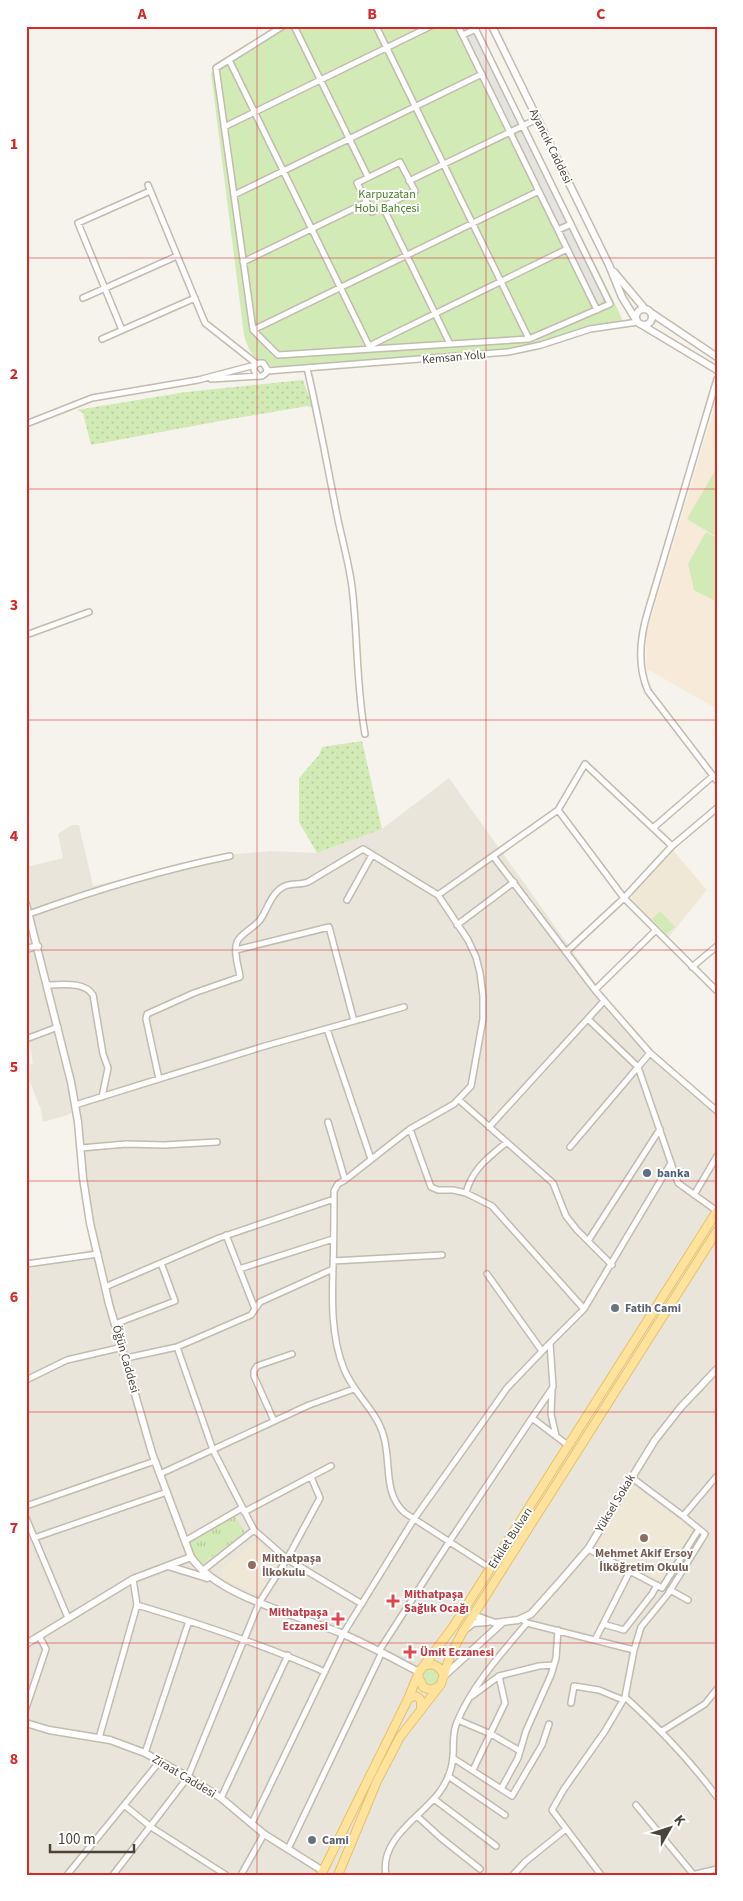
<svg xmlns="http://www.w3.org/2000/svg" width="743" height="1901" font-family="'Source Sans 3',sans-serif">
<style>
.residential{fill:#eae5da}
.commercial{fill:#f7ead8}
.education{fill:#efe8d6}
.grass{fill:url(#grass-dots)}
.park{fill:url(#park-tufts)}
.garden{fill:#d2eab5}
.parking{fill:#e5e3e0}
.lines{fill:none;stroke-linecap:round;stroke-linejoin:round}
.minor-casing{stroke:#c2bbae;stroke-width:8}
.tertiary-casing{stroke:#c2bbae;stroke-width:9}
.primary-casing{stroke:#e6c16a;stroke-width:10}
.minor{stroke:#fff;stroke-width:5}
.tertiary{stroke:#fff;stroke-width:6}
.primary{stroke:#ffe39c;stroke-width:8}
.grid{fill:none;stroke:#d62828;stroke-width:1;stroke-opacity:0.55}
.service-dot{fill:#5c6f8a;stroke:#fff;stroke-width:2}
.worship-dot{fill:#6b7280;stroke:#fff;stroke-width:2}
.education-dot{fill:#8d6e63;stroke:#fff;stroke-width:2}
.health-dot{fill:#e0444e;stroke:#fff;stroke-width:2}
.labels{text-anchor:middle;stroke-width:4;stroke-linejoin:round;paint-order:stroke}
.street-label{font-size:12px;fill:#4b4439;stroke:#fff}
.park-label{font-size:12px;fill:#4a7f2a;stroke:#fff}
.service-label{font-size:12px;font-weight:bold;fill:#4e5e75;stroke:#fff;text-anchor:start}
.worship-label{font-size:12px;font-weight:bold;fill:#5b616d;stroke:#fff;text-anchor:start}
.education-label{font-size:12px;font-weight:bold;fill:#785e54;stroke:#fff}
.health-label{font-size:12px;font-weight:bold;fill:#be3a42;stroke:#fff;text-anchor:start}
.neatline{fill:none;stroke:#d62828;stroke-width:2}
.grid-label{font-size:16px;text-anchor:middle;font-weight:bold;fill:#d62828}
</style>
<defs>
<pattern id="grass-dots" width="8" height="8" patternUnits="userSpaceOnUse" patternTransform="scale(1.25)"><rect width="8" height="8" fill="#d2eab5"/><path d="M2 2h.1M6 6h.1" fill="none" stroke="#b6ca9c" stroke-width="1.8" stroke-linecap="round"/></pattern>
<pattern id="park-tufts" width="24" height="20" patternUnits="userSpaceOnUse" patternTransform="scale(1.25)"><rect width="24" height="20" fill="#d2eab5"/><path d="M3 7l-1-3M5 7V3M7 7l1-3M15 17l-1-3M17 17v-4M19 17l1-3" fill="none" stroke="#b6ca9c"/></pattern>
</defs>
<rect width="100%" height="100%" fill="#f6f3ec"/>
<path class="residential" d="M449 778 599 988 613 1016 639 1043 717 1111V1875H26V1259L62 1257 96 1248 74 1111 68 1115 43 1122 41 1110 26 1072V1066L33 1063 30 1047H26V867L63 858 58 834 71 825H79L93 886 225 855 271 851 317 853 382 829Z"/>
<path class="commercial" d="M717 399V709L647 669 646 635Z"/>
<path class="education" d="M673 850 707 890 668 938 631 901 632 895Z
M632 1484 689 1527 691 1532 662 1581 605 1553 598 1544Z
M256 1540 280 1562 261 1596 223 1579 222 1568Z"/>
<path class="grass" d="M303 380 313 408 307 406 220 421 91 445 83 413 77 410 186 392Z
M362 741 382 829 317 853 299 822V778L319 755 322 747Z"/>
<path class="park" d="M235 1516 245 1532 201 1565 196 1560 188 1543Z"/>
<path class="garden" d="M286 26H477L620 314 622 320 618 328 591 327 534 349 286 368C261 367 250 358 244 335L211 73Z
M717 467V537L687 519Z
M706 532 717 538V602L694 590 688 564Z
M660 911 675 927 666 934 652 919Z
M422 1677a9 9 0 1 1 18 0a9 9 0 1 1-18 0Z"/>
<path class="parking" d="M475 33 518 122 515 127 510 126 467 37 470 34Z
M519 133 524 134 566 222 563 226H558L516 138Z
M567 228 570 230 603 299 600 304 595 303 562 234V231Z"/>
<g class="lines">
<defs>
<path id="minor" d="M283 26 216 68 253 330 278 355 529 339 610 304 474 26
M294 26 368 177
M376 26 529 339
M458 26 597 310
M463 35 476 29
M229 60 369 346V349
M224 127 431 26
M400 162 415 191 372 212 357 183Z
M409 181 537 119
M148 185 205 323 257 364
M234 195 482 74
M383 207 450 344
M558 230 571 224
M243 262 367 202
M83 298 177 256
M122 330 78 223 150 191
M253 330 539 191
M102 339 195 298
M369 346 567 249
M307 368C319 419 328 470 338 520 343 543 349 564 352 587 358 636 356 685 365 734
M267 371 508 352 541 345 590 329 638 322
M211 379 262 376 266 373 267 369 263 363H259L255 365 254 370 258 376
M717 379 648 611C640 637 637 666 648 691L717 781
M26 424 92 398 198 380 255 365
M26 635 89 612
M558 810 624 898 717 991
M653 828 713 776
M493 856 595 990 650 1053 717 1111
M347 900 372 855
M29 914C95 890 161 870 230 856
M457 925 514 882
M236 950 329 927 354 1021
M566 952 624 898 672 846 717 808
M692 967 717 946
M47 985C62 985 84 981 93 995L103 1054 108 1068 102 1097
M595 990 656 930
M327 1029 371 1159
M26 1039 58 1027
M650 1053 638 1067 678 1183 717 1211
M159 1079 146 1019 147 1014 194 993 240 977C239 968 233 952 237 942 241 933 254 928 260 920 268 909 271 892 285 886 292 883 301 885 308 882L363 849 438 895
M459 1100 553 1183 566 1216 577 1230 612 1265
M75 1105 265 1046 404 1007
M328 1122 345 1180
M489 1127 604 1001
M410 1129 431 1187 438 1190H453L466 1193 492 1206 584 1309
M570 1147 638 1067 588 1019
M81 1148 126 1144 164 1145 217 1142
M466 1193C472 1169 488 1158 507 1142
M694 1195 717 1156
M226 1235 255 1309
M588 1241 660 1129
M333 1261 442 1255
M26 1264 98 1254
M239 1269 333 1239
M487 1274 542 1351
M105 1287 219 1238 334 1199
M115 1324 175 1301 161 1263
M177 1347 213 1450 254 1530 287 1559 362 1604
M126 1358 177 1347 251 1315 260 1302 333 1269
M26 1380 67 1360 123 1347
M552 1390 551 1414 556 1436
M274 1421 254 1376V1371L257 1366 292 1354
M569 1446 532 1418 553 1387 550 1343 584 1309 671 1163
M160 1474 309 1405 354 1389
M26 1506 155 1461
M244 1512 331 1466
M683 1516 717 1476
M26 1518 68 1618
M34 1538 167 1492
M185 1541 242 1508
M588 1549 662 1588 699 1529
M490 1568 405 1513C382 1493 392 1461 383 1434 376 1410 353 1393 344 1369 331 1337 332 1301 333 1267 334 1242 334 1216 334 1191L338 1184 345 1180 410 1129 454 1104 471 1086 483 1019V996L480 973 476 957 468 940 438 895 558 810 585 764 672 846
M202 1571 254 1530
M670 1590 688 1600
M137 1605C201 1624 264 1645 325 1672
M527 1623 634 1650
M603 1624 624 1630 652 1594 657 1585
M595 1640 630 1571
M379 1651 449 1542 532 1418
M472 1696 499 1676 539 1666 554 1665
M625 1697C659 1728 690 1760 717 1797
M571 1703 574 1686 599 1690 623 1700
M26 1708 46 1649 39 1636
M458 1720 491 1734 520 1751
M662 1731 705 1704 717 1689
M99 1738 137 1605 133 1579
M145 1753 189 1621
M453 1758 512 1796 542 1745 549 1724
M473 1770 505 1703 499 1676
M448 1776 505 1815
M501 1789 518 1758 526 1731 551 1675 556 1658 558 1630
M221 1798 288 1655
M434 1799 496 1846
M124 1805 151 1827 226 1875
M636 1805 693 1874
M417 1816 441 1838 480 1869
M252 1823 343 1634 414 1519 507 1388 550 1343
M288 1849 382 1652
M67 1875 160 1761
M113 1875 188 1777 259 1603 287 1559 320 1498 311 1477
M241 1875 264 1834
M386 1875C379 1840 420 1817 438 1794 446 1784 452 1770 453 1756 454 1744 452 1733 457 1722 473 1684 501 1654 527 1623L522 1619
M513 1875 525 1862 566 1829
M601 1875 552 1810 564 1789 605 1731 625 1697 634 1650 641 1627 668 1594 705 1534 683 1516 631 1477
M692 1875 717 1869"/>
<path id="tertiary" d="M492 26 609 265 622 297 636 320
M614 272 645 309
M636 317a8 8 0 1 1 16 0a8 8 0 1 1-16 0Z
M650 312 717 357
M642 325 717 370
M26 904 71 1082 78 1122 83 1178 90 1223 109 1304 152 1453 191 1557C218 1597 299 1615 343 1634 369 1645 394 1659 419 1672
M26 949 38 946
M168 1566 207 1578
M473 1615 495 1623 518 1620 531 1614 563 1578 588 1549 655 1440 681 1407 717 1369
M467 1628 473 1623 487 1622
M26 1644 133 1579 191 1557
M444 1676 503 1622
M26 1723 49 1730 110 1740 145 1753 188 1777 221 1798 264 1834 323 1871"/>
<path id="primary" d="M424 1666C434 1662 441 1667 444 1676
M418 1676 423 1687 431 1690 438 1687
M408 1699C413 1695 418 1695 421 1701V1710
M321 1875 408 1699 419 1672 453 1627 717 1211
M338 1875 377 1781 400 1737 441 1684 450 1656 462 1633 717 1231"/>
</defs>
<use href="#minor" class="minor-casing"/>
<use href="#tertiary" class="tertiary-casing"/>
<use href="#primary" class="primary-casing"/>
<use href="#minor" class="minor"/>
<use href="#tertiary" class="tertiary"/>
<use href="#primary" class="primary"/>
</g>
<path class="grid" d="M257 26V1875M486 26V1875M26 258H717M26 489H717M26 720H717M26 950H717M26 1181H717M26 1412H717M26 1643H717"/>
<circle class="service-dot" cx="647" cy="1173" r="5"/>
<g class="worship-dot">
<circle cx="615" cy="1308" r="5"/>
<circle cx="312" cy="1840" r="5"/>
</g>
<g class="education-dot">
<circle cx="644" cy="1538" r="5"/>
<circle cx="252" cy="1565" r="5"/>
</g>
<g class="health-dot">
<path d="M390.5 1593.5h5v5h5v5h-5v5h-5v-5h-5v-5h5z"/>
<path d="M335.5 1611.5h5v5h5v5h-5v5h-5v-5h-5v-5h5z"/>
<path d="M407.5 1644.5h5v5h5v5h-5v5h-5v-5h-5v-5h5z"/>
</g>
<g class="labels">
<g class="street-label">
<text transform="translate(551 146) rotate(64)" y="4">Ayancık Caddesi</text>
<text transform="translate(454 357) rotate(-5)" y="4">Kemsan Yolu</text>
<text transform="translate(126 1359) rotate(74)" y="4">Öğün Caddesi</text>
<text transform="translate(615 1503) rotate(-59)" y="4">Yüksel Sokak</text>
<text transform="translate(510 1538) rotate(-57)" y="4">Erkilet Bulvarı</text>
<text transform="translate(184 1776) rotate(31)" y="4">Ziraat Caddesi</text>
</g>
<g class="park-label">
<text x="387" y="198">Karpuzatan<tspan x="387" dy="14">Hobi Bahçesi</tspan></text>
</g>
<g class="service-label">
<text x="657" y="1177">banka</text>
</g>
<g class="worship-label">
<text x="625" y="1312">Fatih Cami</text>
<text x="322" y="1844">Cami</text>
</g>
<g class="education-label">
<text x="644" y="1557">Mehmet Akif Ersoy<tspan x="644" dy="14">İlköğretim Okulu</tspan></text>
<text x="262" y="1562" text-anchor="start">Mithatpaşa<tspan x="262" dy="14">İlkokulu</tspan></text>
</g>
<g class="health-label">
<text x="404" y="1598">Mithatpaşa<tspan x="404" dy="14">Sağlık Ocağı</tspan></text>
<text x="328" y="1616" text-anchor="end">Mithatpaşa<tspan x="328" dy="14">Eczanesi</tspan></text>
<text x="420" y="1656">Ümit Eczanesi</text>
</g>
</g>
<rect width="743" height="1901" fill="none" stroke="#ffffff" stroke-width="55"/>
<g transform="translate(670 1828) rotate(51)" stroke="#ffffff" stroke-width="4" paint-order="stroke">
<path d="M0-4L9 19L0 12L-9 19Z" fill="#4b4439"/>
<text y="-8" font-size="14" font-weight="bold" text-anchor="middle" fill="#4b4439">K</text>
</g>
<path d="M50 1844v8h84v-8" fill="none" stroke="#4b4439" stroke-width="2.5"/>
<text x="58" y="1844" font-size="15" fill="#4b4439" stroke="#ffffff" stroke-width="4" paint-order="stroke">100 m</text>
<rect x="28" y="28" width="688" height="1846" class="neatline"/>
<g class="grid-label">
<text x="142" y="19">A</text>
<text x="372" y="19">B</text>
<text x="601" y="19">C</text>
<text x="14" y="149">1</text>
<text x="14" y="379">2</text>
<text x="14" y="610">3</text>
<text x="14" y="841">4</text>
<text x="14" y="1072">5</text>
<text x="14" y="1302">6</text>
<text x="14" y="1533">7</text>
<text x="14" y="1764">8</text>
</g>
</svg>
